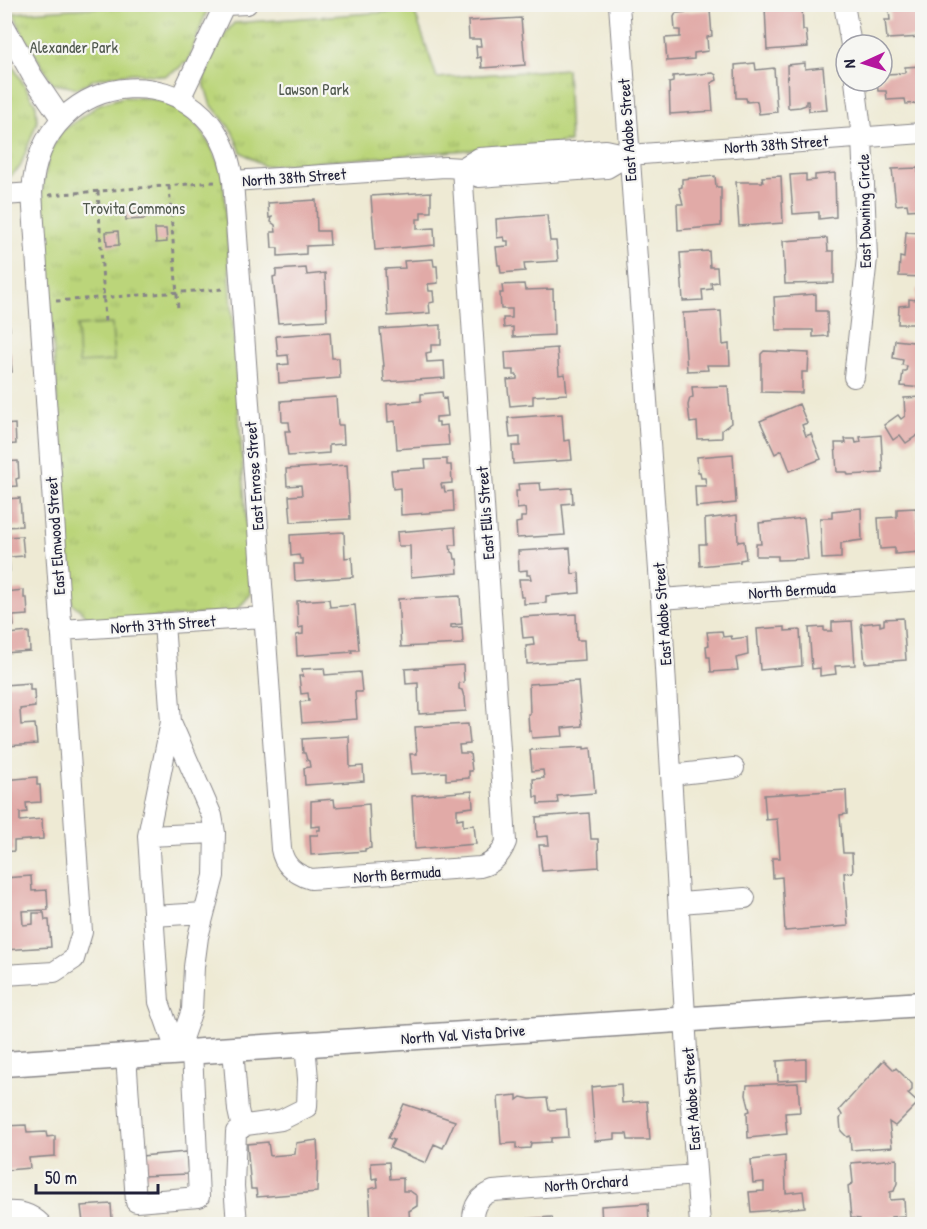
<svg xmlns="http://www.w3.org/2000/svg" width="927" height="1229" font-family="'Patrick Hand',sans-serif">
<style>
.park{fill:url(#park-tufts);stroke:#6e7c5a;stroke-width:1.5}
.garden{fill:#bbd57a;stroke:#6e7c5a;stroke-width:1.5}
.building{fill:#e1aaa7}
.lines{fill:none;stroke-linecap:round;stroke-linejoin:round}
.minor-casing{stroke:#888688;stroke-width:22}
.major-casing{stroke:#888688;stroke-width:27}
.path{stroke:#888688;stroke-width:3;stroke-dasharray:4.5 4.5;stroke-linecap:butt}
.minor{stroke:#fff;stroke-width:20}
.major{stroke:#fff;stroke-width:24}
.labels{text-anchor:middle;stroke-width:4.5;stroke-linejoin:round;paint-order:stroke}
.park-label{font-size:16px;fill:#50584e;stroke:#f6f6f2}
.street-label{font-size:16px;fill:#22223b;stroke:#f6f6f2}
</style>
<defs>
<pattern id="park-tufts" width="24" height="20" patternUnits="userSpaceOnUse" patternTransform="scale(1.5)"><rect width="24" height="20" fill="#bbd57a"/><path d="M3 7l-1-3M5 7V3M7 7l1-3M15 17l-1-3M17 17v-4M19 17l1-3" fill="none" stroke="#a0b76a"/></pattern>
</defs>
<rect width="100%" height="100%" fill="#f6f6f2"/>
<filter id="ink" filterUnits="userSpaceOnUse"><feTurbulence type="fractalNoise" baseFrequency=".0167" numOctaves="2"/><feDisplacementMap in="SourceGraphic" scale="12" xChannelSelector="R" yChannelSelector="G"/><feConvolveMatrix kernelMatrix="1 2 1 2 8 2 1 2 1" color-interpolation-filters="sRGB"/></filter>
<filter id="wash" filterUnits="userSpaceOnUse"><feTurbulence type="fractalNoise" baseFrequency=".008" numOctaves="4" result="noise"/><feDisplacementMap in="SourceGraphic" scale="24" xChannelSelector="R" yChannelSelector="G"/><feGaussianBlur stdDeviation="1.35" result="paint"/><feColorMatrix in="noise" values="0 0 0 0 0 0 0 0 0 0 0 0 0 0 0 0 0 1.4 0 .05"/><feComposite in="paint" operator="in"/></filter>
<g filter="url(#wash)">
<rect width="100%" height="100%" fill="#eeead4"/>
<path class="park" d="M131 5H209L187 64 184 63 178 69 164 76 133 73 117 75 95 79 78 88 53 84 21 31 14 13Z
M414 10 437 78 567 69 570 142 264 166 241 152 232 131 210 103 204 83V78L220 40 234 23Z
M4 51 36 105 37 122 20 167 5 181Z
M123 97C135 98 150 97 161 101 195 112 212 143 223 175L251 594 235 612 93 622 72 603 42 191 49 154 61 132 100 104Z"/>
<path class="garden" d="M112 324 114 361 79 363 77 326Z"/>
<g id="blocks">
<path class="building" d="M893 4H922V37L887 39 885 20H890L889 10 893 9Z
M802 5 803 30H806L808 47 767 50 765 7Z
M710 10 712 36 707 37 708 51 694 53V59L667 61 665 38 680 37V30H675L674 17 676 13Z
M521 18 525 65 482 68 481 57 477 58 476 46H481L480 39H469L468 21Z
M755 63 756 70 774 68 777 112 759 114 757 101 747 102 746 98H736L735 65Z
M805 63V69L823 67 827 110 809 111 808 101H806V105L800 107 789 108 788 107 787 65Z
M922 66V103L906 104 905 99 887 100 886 91H878L877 81H882V77H886V74L905 73V67Z
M713 73 716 75 717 80 711 83 713 111 670 114 669 83 673 82V76Z
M918 168V172L922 171V209L908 210 907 204 896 205 892 169Z
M835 173 836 217 819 219V212L793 214 790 175 806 174V181L815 180V175Z
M715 176 716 187H721V226L678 230 677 204H683L679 188 682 187V179Z
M781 176 783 223 739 226 736 182H763L762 177Z
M431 192V212H421V219H417V229L434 228 435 245 375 250 371 196Z
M316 200 317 231H329L330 245 306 246V254L278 256V248H272L271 232H276L275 225 271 222 272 217 269 218 268 203Z
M144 206 145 219 126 220 125 207Z
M547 215 550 241H556L558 261 524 263 525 271 501 273 500 265H498L496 247 508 246V241H505L504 237 497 238 496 219Z
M155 229H166L167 242 156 243Z
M118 231 119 245 107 246 106 232Z
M906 232 922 233V277L899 276 900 257 904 258Z
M827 238 828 251H834V283L785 284 783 241Z
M709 251 710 267H717L718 282 711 283 712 289 702 290 703 300 683 301 680 253Z
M433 259 434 266H437L438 283 428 284 429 291H433L434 302 429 303 430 313 388 316 385 269 405 268 404 261Z
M306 268 307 275 325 273 327 320 278 323 273 277 276 276V270Z
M524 284 525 290 553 289 554 335 513 337V327L504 328 503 318H512V309H501L500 293H503L502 285Z
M917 289H922V324H898L899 306 909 305V299L916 300Z
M816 294V311H827L828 336 813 337V330H776L774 297Z
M721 311 723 345 729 344 730 365H707L708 370 687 371 683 313Z
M4 313H8L10 330H8V342H4Z
M441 325V345H431V352L426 353 427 362 444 361 445 378 384 382 383 366H384L380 329Z
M330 332 332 358H339L340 378 279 383 278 365 289 364 288 355 278 356 276 336Z
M895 340 922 343V388L901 386 903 371H906L907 366 902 365 903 360 893 358Z
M557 348 559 375 565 374 567 394 533 396V404L510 406 507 380 517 379V375H514V370H506L505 352Z
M4 351H10L12 372H4Z
M764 351 809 353 808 372H802V393L761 392V354Z
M728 386 731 423 722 430V438L698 439 697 422 690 423 688 405 690 398 693 397 692 387Z
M442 392 443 399 446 398 448 416 436 417V422H439V426L447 425 449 445 397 449 395 421 388 422 387 404 421 401V394Z
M336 397 338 425H343L344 444 329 445V453L288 456 285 431H290L289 422H282L281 401Z
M922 397V432L906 443 900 435 893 440 884 425 898 415 901 419 905 416 904 398Z
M799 404 807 423 802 425 806 436 811 434 821 459 790 471 782 450 775 454 760 421Z
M562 414 564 441 570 440 572 460 513 464 512 446H520V437L510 438 508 418Z
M15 424 16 444 4 445V425Z
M881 435 883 473 848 475 847 472H837L835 443H846L845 439H855L856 443 861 442 860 437Z
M733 454 736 503 696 507 695 486H706L705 478H701L700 472H698L697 457Z
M447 459V465H451L452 483 441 484 442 488 444 487 445 492 453 491 454 511 401 515 400 488 393 489 391 470 426 468 425 460Z
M18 461 19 478 16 479 17 486 4 487V462Z
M347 465 350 519 291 522 289 496 302 495 301 485 287 486 286 469Z
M540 483 541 490 572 488 573 503 562 504 565 535 517 538 516 523 521 522V517H526L525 508 517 509 516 491H519L518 484Z
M20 498 22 526 6 527 4 523V499Z
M861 508 862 540 841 543V558L822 559 820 518H832V511Z
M916 508 920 552 895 554V548L880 549 878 518 897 517V509Z
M737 515 738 542 744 541 746 559 740 560V562L700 566 699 544H706L705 519Z
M804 518 808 559 778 560V556H756V544H761L759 523Z
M455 527 456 545H450L451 552 454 553 455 559H457L458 573 411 577 410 546H398L397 532Z
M344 532 345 558 352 557 353 577 295 581 294 564H303V559H300L299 555 291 556 290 535Z
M22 536 24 556 9 557 10 571 4 572V537Z
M570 548 572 574 579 573 580 593 546 596V603L524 604V597H521L519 579H531L530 575H527V570L519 571 518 551Z
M24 590V598H27L28 615 13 616 14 626H7L8 634 29 632 30 651 4 653V592Z
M460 596 462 624 451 625V628L462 627 463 644 401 647 398 599Z
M329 599 330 607 355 605 359 650H351L352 652 297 656 296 635 303 634V627L298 628 297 601Z
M576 614 577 640H584L585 660 527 664 526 646 534 645 533 637 523 638 521 617Z
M903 618 906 660 865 663 861 624 880 622V626L884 625V619Z
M852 621 855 665 835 666 836 674 820 676V668L812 669 809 628 824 627V631H832V622Z
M785 627V631L800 630 802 666 760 670 757 629Z
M722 631 723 637 731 636 732 639 747 637 748 655 736 658 738 670 711 672 710 657H707L706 646 709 645 707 632Z
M463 665 464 682 459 683V689L462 690 464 697H465L466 711 419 714 418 683 406 684 405 669Z
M324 668 325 675 360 672 362 692H355L357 719 302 723 300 702 309 701 308 693 301 694 299 676H303L302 669Z
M578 681 582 726 562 728 563 736 532 738 531 731H529L528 714H530L529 684Z
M30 683V690H34L35 707 20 709 21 725 35 724 37 744 6 746 7 757H4V685Z
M468 724 470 744 459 745 460 753H470L472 771H469V778L446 780V772L412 774 410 754H417L415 727Z
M349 736 350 767 363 766 364 781 305 785 304 768 310 767 309 761 307 760 305 753H303L302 739Z
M584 747V749L591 748 595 793 557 796 558 803 538 804V797H534L533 779 544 778 543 770 532 771 530 750Z
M37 777V785H40L41 802 26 803 27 812 20 813V821L42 819 43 839 14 841V851L4 852V780Z
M846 790 847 814 840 815 843 853H852L853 872 844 873 848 926 785 931 782 877 773 878 772 858H780L777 819 766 820 764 795Z
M472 791 473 807 457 809V819L463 818V826L474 825 476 844 415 849 412 796Z
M334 799 335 807 369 804 371 848 365 849V851L311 855 310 835H318L317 830H320V826L311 827V801Z
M589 813 591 839H598L599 867 542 871 539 845H549L548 836 537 837 536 817Z
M31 876 32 891 47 890 48 910 22 911 23 925 33 924V913H44L45 920H49L51 947 4 950V878Z
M806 1059V1079L778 1081 777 1061Z
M884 1060 894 1070 896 1068 912 1084V1090L908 1094 918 1103 895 1126 889 1122 892 1147 851 1150 850 1136 847 1137 841 1131 840 1119 842 1115 839 1110Z
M798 1083 800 1112 785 1113 787 1134 748 1138 747 1112 750 1111 746 1095 747 1085Z
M621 1084 622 1103 647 1101 650 1140H628L627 1134H615V1139L595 1141 591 1087Z
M517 1095V1100L521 1097 530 1099 547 1098 549 1110 566 1109 568 1137 551 1138V1142L531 1143 530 1148 516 1149V1143L501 1144 498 1097Z
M404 1104 455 1121 443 1148 434 1144 426 1163 390 1148 394 1140 388 1138Z
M26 1125 27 1133 46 1132 47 1137 55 1136V1156L29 1158 30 1168 7 1170 6 1162H4V1126Z
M317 1140 318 1155 317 1192 257 1197 256 1189H251L247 1144 268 1142 270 1156 295 1154 296 1143Z
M186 1152 188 1174 142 1176 141 1156Z
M785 1156 786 1193 803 1191 805 1207 751 1212 749 1192 764 1191V1182L753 1183 751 1160Z
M897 1159V1183L894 1191 890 1192V1200L904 1199 905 1216 891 1217V1222L860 1223V1219L851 1218 848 1186 853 1183 851 1163Z
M389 1162 390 1179 403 1178V1191H410L417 1196V1206L409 1211 410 1224H371L369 1189 378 1187 377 1178 372 1179 371 1163Z
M648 1203 649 1224H602L601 1206Z
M111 1204 112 1220 83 1223 81 1206Z
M552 1217 553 1224H523V1219Z"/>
</g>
</g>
<g filter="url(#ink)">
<use href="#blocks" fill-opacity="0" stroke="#888688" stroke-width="1.5"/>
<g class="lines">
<defs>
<path id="minor" d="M619 4 661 599 687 1051 700 1224
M844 4 851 45
M225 5 247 4
M4 25 33 77 61 118
M180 99 225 4
M462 168 479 158 606 150 629 155 922 133
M233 181 445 167 462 168 479 177 607 168 629 155
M4 195 32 193
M854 377 867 258 862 137 855 81
M661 599 922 580
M164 623 171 722 148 836 159 1002 177 1053
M61 630 264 617
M171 722 212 816 215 833 214 876 198 937 194 967 192 1010 177 1053
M671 775 734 768
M148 836 215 833
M680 903 745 898
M153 916 204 913
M4 975 54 972 74 959 82 932 32 193C39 61 217 50 233 181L281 849C284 866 295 874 311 879L480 867C493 864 501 855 506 842L462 168
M233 1049 238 1110 242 1128
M126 1056 136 1202 199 1197 192 1052
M4 1212C20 1211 30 1213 41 1224
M237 1224 234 1186 236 1132 246 1125 281 1120 307 1107 308 1079 305 1044
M473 1224C472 1208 477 1197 493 1191L696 1175"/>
<path id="major" d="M4 1064 922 1004"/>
</defs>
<use href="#minor" class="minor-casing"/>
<use href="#major" class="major-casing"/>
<path class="path" d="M169 186 178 309
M98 191 105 323
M49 195 215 182
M56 301 223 289"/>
<use href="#minor" class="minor"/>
<use href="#major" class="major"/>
</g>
</g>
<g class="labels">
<g class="park-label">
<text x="74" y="53">Alexander Park</text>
<text x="314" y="95">Lawson Park</text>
<text x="134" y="214">Trovita Commons</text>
</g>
<g class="street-label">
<text transform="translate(627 130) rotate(-94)" y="6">East Adobe Street</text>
<text transform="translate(776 144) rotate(-4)" y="6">North 38th Street</text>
<text transform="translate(294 177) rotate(-4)" y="6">North 38th Street</text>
<text transform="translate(864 211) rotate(-91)" y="6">East Downing Circle</text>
<text transform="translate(254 476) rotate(-94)" y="6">East Enrose Street</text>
<text transform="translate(485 513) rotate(-94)" y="6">East Ellis Street</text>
<text transform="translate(55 536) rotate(-94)" y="6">East Elmwood Street</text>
<text transform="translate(792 590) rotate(-4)" y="6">North Bermuda</text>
<text transform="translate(662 614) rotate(-94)" y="6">East Adobe Street</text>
<text transform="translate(163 624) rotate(-4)" y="6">North 37th Street</text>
<text transform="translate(397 874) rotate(-4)" y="6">North Bermuda</text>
<text transform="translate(463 1034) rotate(-4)" y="6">North Val Vista Drive</text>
<text transform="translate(691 1099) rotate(-94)" y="6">East Adobe Street</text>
<text transform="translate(586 1183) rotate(-4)" y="6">North Orchard</text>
</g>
</g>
<rect width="927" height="1229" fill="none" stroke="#f6f6f2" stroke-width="24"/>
<g transform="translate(864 63) rotate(266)"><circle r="28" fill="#f6f6f2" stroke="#a1a1a9" stroke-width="1.5"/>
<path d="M0-4.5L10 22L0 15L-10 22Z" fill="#b5179e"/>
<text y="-9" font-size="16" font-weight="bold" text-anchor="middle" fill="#22223b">N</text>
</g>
<path d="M36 1184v9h122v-9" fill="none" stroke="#22223b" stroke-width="3"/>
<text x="45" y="1184" font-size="18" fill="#22223b" stroke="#f6f6f2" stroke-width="4.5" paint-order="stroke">50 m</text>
</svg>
